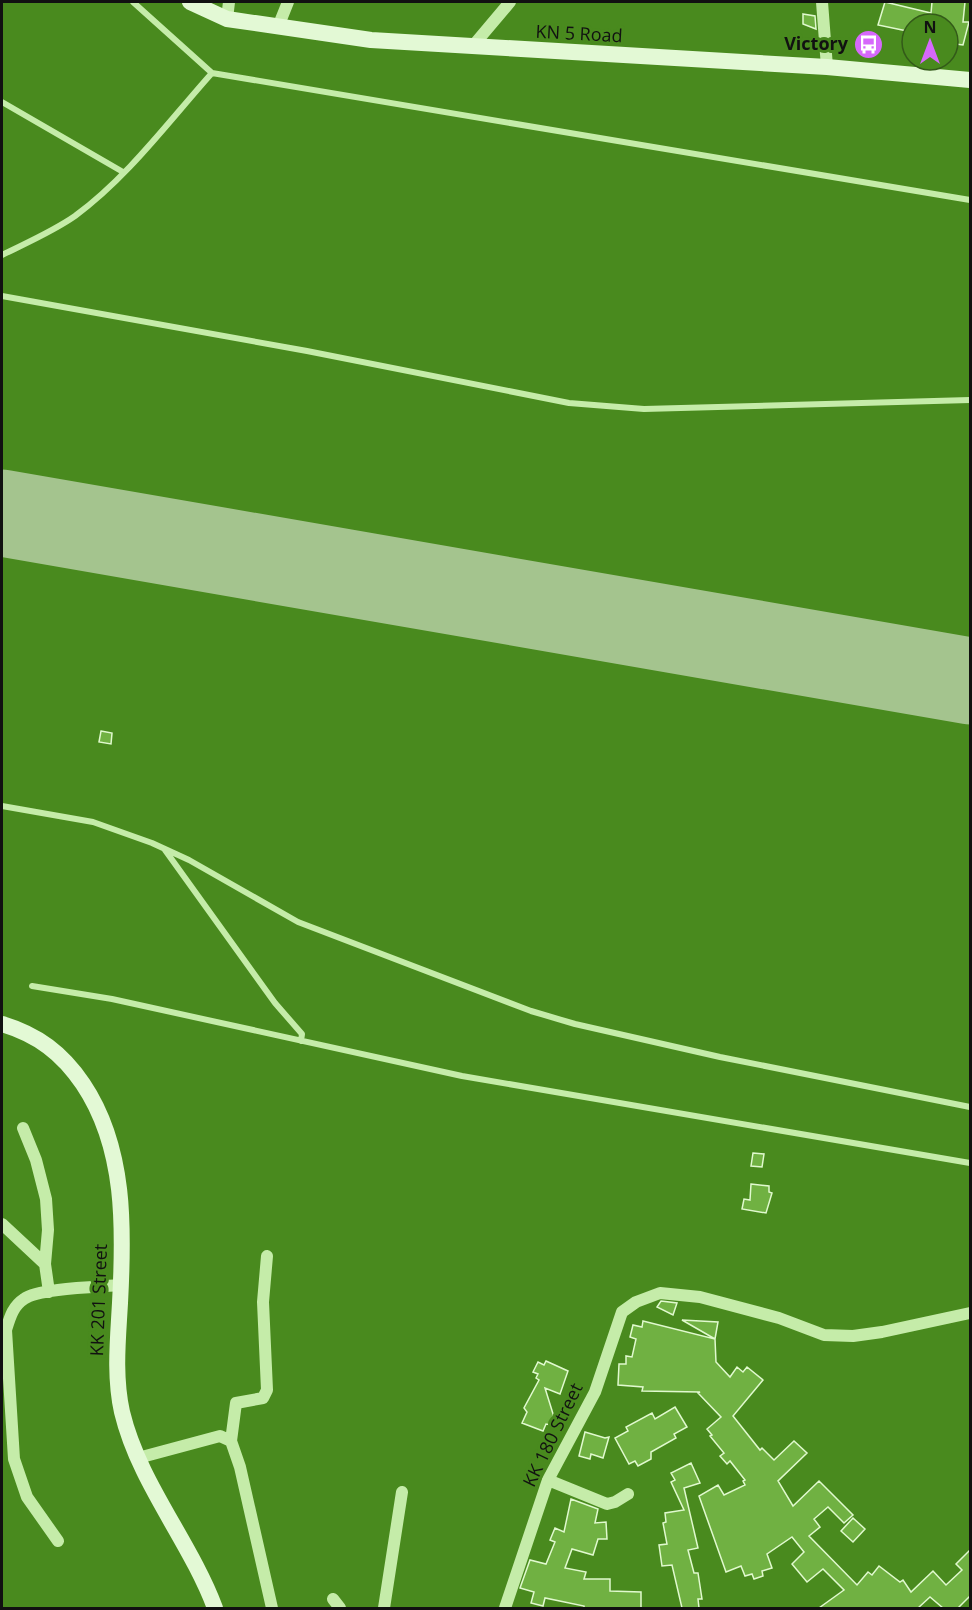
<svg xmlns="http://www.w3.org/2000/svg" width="972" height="1610" font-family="'Open Sans',sans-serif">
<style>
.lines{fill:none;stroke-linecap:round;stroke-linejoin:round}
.runway{stroke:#a4c48e;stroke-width:87}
.building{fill:#70b142;stroke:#e0f9ce;stroke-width:1.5}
.lane{stroke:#c5eca9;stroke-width:6}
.street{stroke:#c5eca9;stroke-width:12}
.secondary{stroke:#e3f9d5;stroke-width:16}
.labels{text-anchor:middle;stroke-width:6;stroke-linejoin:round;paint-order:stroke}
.street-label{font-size:18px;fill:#111;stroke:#498a1e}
.poi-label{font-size:18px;font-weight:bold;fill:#111;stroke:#498a1e;text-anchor:end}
</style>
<rect width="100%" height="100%" fill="#498a1e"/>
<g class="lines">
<path class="runway" d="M2 513 970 681"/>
</g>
<path class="building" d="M885 2 931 13 932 2H965L963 22H969L963 45 948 43V24H912V32L878 25Z
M803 14 815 16 816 29 803 24Z
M101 731 112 733 111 744 99 742Z
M753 1153 764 1154 762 1167 751 1166Z
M751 1184 769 1186V1192L772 1193 766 1213 742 1209 744 1199 750 1200Z
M661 1301 677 1303 673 1315 657 1307Z
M682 1320 718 1322 715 1339Z
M643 1321 715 1339 716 1362 730 1377 737 1367 743 1372 747 1367 763 1380 733 1416 760 1450 762 1448 774 1460 794 1441 807 1453 778 1481 793 1506 819 1481 853 1515 844 1523 828 1507 814 1519 820 1527 809 1536 857 1585 868 1572 872 1575 879 1566 900 1582 903 1580 911 1592 933 1571 946 1585 962 1570 956 1564 970 1550V1596L958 1608H943L930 1597 918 1608H819L844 1590 823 1569 807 1582 792 1564 804 1552 792 1537 767 1554 772 1568 762 1571 763 1576 754 1579 752 1574 745 1576 741 1566 726 1572 699 1496 718 1485 724 1495 745 1485 743 1481 745 1480 730 1461 727 1464 720 1456 724 1453 710 1436 712 1435 707 1429 721 1417 698 1393 700 1392 642 1391 643 1387 618 1385 619 1364H626V1356L632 1357 636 1339 630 1337 633 1325 642 1327Z
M546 1361 568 1371 560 1394 545 1388 554 1417 551 1425 546 1424 543 1431 522 1423 527 1412 524 1408 539 1380 536 1378 538 1374 533 1372 538 1362 544 1365Z
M675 1407 687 1427 674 1434 676 1438 651 1452V1459L638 1466 635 1461 629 1464 615 1438 628 1431 626 1427 652 1413 655 1419Z
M585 1432 605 1438 609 1437 603 1458 591 1454 590 1459 579 1456Z
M691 1463 700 1483 684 1488 698 1548 688 1550 694 1573H698L702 1599H698L699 1608H682L672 1565 662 1566 659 1545 667 1544 663 1523 666 1522 665 1513 684 1510 671 1482 675 1480 671 1473Z
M571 1499 598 1509 595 1523 606 1522 607 1539H598L593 1555 572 1549 565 1568 586 1572 584 1579H610V1591L641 1592V1608H584V1606L545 1598 543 1606 531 1603 534 1592 520 1588 530 1560 546 1564 555 1542 550 1540 555 1528 564 1532Z
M853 1518 865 1529 853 1542 841 1531Z"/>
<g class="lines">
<path class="lane" d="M133 2 212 73 970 200
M2 102 123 172
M2 255C26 243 52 232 75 216 128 177 169 121 212 73
M2 296 307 351 569 403 644 409 970 400
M2 806 93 822 152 843 189 860 298 922 531 1011 575 1024 720 1057 970 1107
M165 850 275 1003 302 1034 301 1041
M32 986 112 999 462 1076 970 1163"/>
<path class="street" d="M822 2 827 67
M227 19 229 2
M278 27 288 2
M472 47 510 2
M23 1128 36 1160 46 1199 48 1230 45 1264 49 1292
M2 1224 45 1264
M231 1441 236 1403 263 1398 267 1390 263 1302 267 1256
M138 1458 220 1436 231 1441 240 1467 272 1608
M548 1480 607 1504 615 1502 628 1494
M58 1541 27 1497 14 1459 6 1330C10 1317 13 1306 24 1299 39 1288 100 1287 121 1285
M333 1599 340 1608
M384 1608 402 1492
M505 1608 548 1480 595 1392 622 1312 636 1302 660 1293 700 1297 779 1318 824 1335 853 1336 882 1332 970 1313"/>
<path class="secondary" d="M190 2 227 19 371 40 827 67 970 80
M2 1024C38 1035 62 1053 83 1084 126 1148 124 1229 120 1303 118 1339 114 1376 122 1412 139 1483 190 1541 215 1608"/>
</g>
<defs>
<symbol id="bus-disc" viewBox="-11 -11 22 22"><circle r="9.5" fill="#d668fb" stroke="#498a1e"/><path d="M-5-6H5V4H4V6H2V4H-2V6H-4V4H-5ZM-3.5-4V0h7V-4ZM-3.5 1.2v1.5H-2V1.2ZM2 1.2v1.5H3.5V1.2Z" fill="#fff"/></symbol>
</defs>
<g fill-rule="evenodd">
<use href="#bus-disc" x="852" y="28" width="33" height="33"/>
</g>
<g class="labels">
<g class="street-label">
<text transform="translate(579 34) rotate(3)" y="6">KN 5 Road</text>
<text transform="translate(99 1300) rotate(-88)" y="6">KK 201 Street</text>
<text transform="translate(553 1435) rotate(-64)" y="6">KK 180 Street</text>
</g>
<g class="poi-label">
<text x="848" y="50">Victory</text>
</g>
</g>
<rect width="972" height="1610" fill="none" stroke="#111111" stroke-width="6"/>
<g transform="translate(930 42)"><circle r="28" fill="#498a1e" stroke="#335a19" stroke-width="1.5"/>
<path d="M0-4.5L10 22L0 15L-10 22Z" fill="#d668fb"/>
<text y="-9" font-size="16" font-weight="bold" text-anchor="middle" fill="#111111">N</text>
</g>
</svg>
